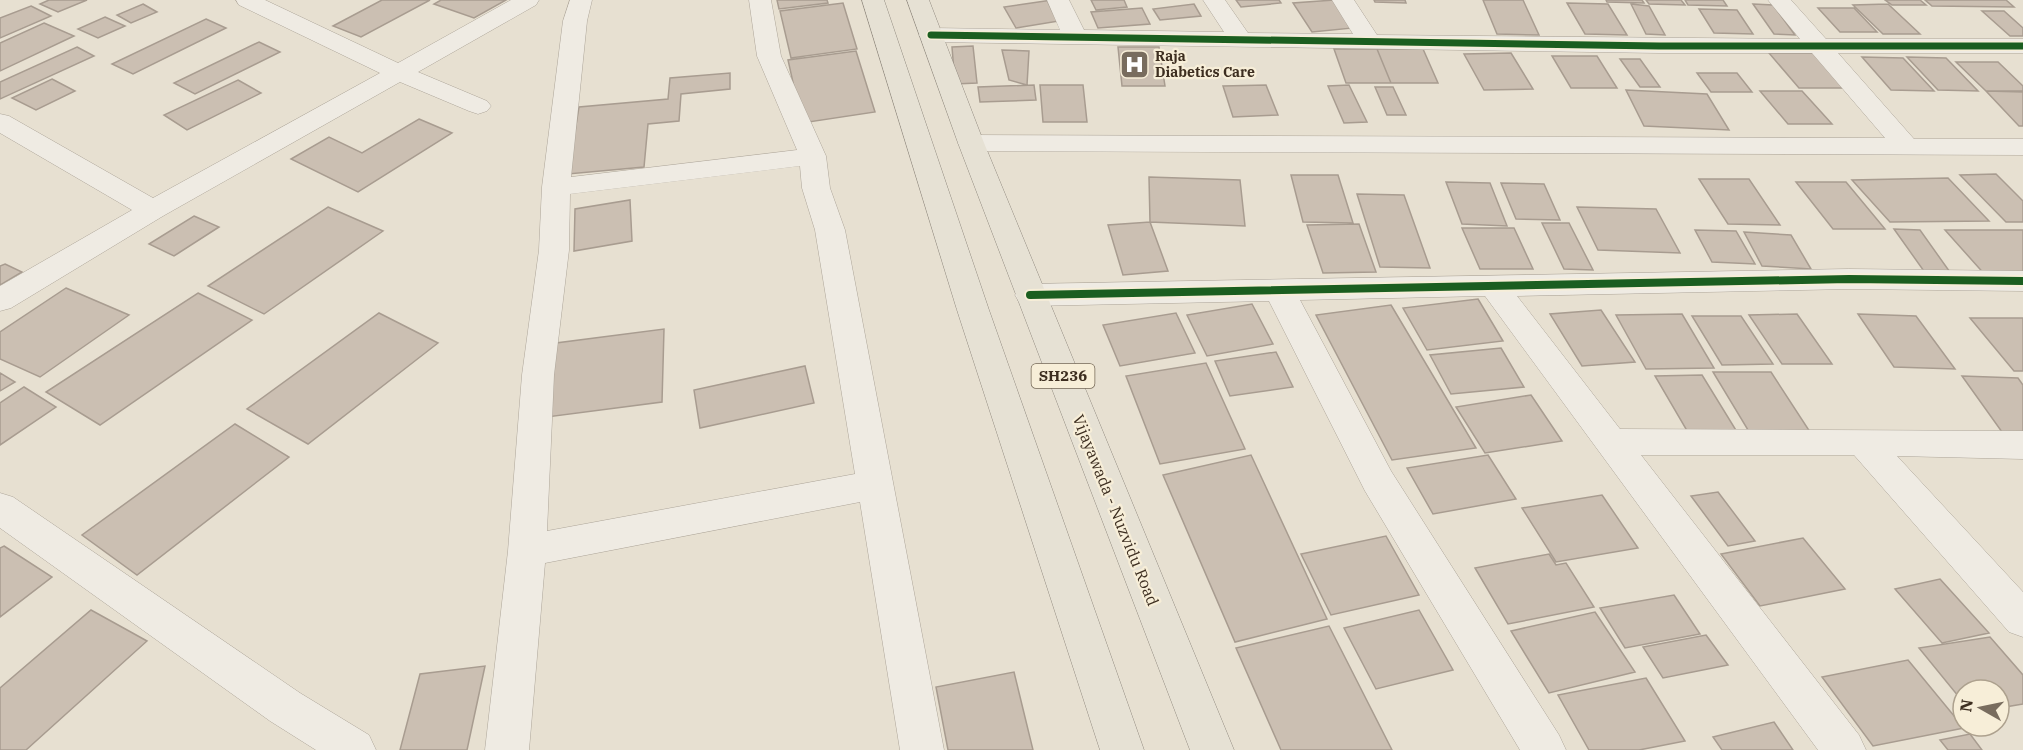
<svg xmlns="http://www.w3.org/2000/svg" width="2023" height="750" font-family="'IBM Plex Serif',serif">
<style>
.building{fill:#cbbfb2;stroke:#a89c90;stroke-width:1.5}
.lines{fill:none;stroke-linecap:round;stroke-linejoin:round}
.minor-casing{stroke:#ada599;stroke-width:1}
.primary-casing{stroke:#928b80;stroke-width:1}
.minor{fill:#efebe3;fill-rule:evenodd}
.primary{fill:#e6e1d4;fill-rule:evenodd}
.cycleway-far1-casing{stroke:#f7eed8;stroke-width:10}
.cycleway-casing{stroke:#f7eed8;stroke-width:12}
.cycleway-far1{stroke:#1b5e20;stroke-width:7}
.cycleway{stroke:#1b5e20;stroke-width:8}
.labels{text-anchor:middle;stroke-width:4.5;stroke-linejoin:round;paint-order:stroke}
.far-poi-label{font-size:14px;font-weight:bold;fill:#3d2e20;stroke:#f7eed8;text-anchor:start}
.shield{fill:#f7eed8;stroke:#756857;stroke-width:1.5}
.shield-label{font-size:15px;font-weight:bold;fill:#3d2e20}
.street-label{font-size:16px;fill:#3d2e20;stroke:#f7eed8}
</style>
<rect width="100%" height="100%" fill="#e7e0d1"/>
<path class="building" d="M49 0H87L58 12 40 4Z
M382 0H430L361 37 333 26Z
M441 0H506L474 18 434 4Z
M777 0H827L828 3 779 9Z
M1052 0 1065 20 1016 28 1004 7Z
M1091 0H1124L1127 7 1096 10Z
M1236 0H1279L1281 3 1241 7Z
M1334 0 1353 28 1312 32 1293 3Z
M1374 0H1405L1406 3 1375 2Z
M1483 0H1523L1539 35 1497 34Z
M1606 0H1642L1644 3 1607 2Z
M1646 0H1681L1685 5 1649 4Z
M1685 0H1723L1727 6 1688 5Z
M1885 0H1920L1926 5H1892Z
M1925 0H2006L2014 7 1932 6Z
M843 3 857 49 791 58 780 11Z
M1567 3 1608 4 1627 35 1585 34Z
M143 4 157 12 131 23 117 15Z
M1194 4 1201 16 1160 20 1153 9Z
M1631 4 1649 6 1665 35 1646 34Z
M1753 4 1773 5 1795 35 1774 34Z
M1888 4 1920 34H1883L1853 5Z
M31 6 51 16 0 38V18Z
M1142 8 1150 24 1098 28 1091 12Z
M1818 8H1854L1877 32H1840Z
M1699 9 1737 10 1753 34 1714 33Z
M1982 11H2004L2023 28V36H2010Z
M105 17 125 26 98 38 78 29Z
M206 19 226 28 133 74 112 64Z
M44 23 74 36 0 71V43Z
M259 42 280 52 195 94 174 83Z
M973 46 977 83 955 84 952 47Z
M77 47 94 56 0 99V82Z
M1118 47H1159L1165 86H1122Z
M1334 49H1377L1391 83H1346Z
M1377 49H1423L1438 83H1391Z
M1002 50 1029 51 1027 85 1009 80Z
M856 51 875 112 802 123 788 60Z
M1511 53 1533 89 1484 90 1464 54Z
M1769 53H1816L1849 88H1799Z
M1552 56H1597L1617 88H1571Z
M1862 57 1903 58 1934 91 1891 90Z
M1907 57 1946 58 1978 91 1938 90Z
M1620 59H1640L1660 87H1640Z
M1956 62H1998L2023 86V91H1986Z
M730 73V89L681 94 679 121 648 124 644 167 568 174 579 107 668 99 670 78Z
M1697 73H1737L1752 92H1711Z
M52 79 75 91 36 110 12 98Z
M238 80 261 93 187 130 164 115Z
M1034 85 1036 100 980 102 978 87Z
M1040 85H1083L1087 122H1043Z
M1266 85 1278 115 1233 117 1223 86Z
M1349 85 1367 122 1344 123 1328 86Z
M1375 87H1393L1406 115H1387Z
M1626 90 1707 94 1729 130 1644 126Z
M1760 91H1802L1832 124H1788Z
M1986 91 2023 92V126H2019Z
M419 119 452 133 358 192 291 159 329 137 362 153Z
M1996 174 2023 201V222H2006L1960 175Z
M1291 175H1338L1353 223 1303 222Z
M1149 177 1240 180 1245 226 1150 222Z
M1948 178 1989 221 1890 222 1852 180Z
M1699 179H1749L1780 225 1728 224Z
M1446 182 1490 183 1507 226 1462 224Z
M1796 182H1846L1885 229H1833Z
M1501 183 1544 184 1560 220 1516 219Z
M1357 194 1404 195 1430 268 1380 267Z
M630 200 632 241 574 251 575 209Z
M328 207 383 231 264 314 208 286Z
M1577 207 1656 209 1680 253 1598 250Z
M194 216 219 227 174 256 149 244Z
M1150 222 1168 271 1123 275 1108 225Z
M1542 223H1569L1593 270 1564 269Z
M1359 224 1376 272 1323 273 1307 225Z
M1462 228H1514L1533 269H1480Z
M1894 229 1920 230 1952 275 1926 274Z
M1695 230 1736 231 1755 264 1712 262Z
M1945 230H2023V277H1987Z
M1744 232 1791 235 1811 269 1762 266Z
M5 264 22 272 0 285V266Z
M66 288 129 315 40 377 0 359V332Z
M198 293 252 320 100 425 46 392Z
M1478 299 1503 341 1427 350 1403 308Z
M1252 304 1273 344 1207 356 1187 315Z
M1391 305 1476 448 1392 460 1316 315Z
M1601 310 1635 362 1582 366 1550 314Z
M379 313 438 343 308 444 247 409Z
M1176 313 1195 353 1120 366 1103 325Z
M1682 314 1714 368 1646 369 1616 315Z
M1797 314 1832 364H1782L1749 315Z
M1858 314 1916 316 1955 369 1894 367Z
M1692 316H1741L1773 364 1722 365Z
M1970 318H2023V371H2014Z
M664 329 662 402 547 417 556 343Z
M1501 348 1524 387 1451 394 1430 355Z
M1276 352 1293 387 1230 396 1215 361Z
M1206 363 1245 449 1160 464 1126 376Z
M805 366 814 403 700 428 694 390Z
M1713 372H1771L1812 435H1751Z
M0 373 15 382 0 391Z
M1702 375 1742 440 1693 441 1655 376Z
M1962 376 2018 378 2023 385V433L2002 432Z
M24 387 56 407 0 445V403Z
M1531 395 1562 441 1485 453 1456 407Z
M235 424 289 457 137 575 82 535Z
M1251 455 1327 619 1235 642 1163 475Z
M1488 455 1516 499 1433 514 1407 468Z
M1718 492 1755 541 1728 546 1691 496Z
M1602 495 1638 548 1556 562 1522 508Z
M1386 536 1419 595 1331 615 1301 554Z
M1803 538 1845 589 1760 606 1721 554Z
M4 546 52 577 0 617V548Z
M1549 554 1556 565 1566 563 1594 607 1508 624 1475 568Z
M1940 579 1989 633 1942 643 1895 589Z
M1674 595 1700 634 1625 648 1600 608Z
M91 610 147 641 26 750H0V688Z
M1419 610 1453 670 1376 689 1344 628Z
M1595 612 1635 672 1549 693 1511 631Z
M1329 626 1392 750H1281L1236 648Z
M1706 635 1728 665 1663 678 1643 647Z
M1990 637 2023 675V704L1999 708V690H1963V702L1919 648Z
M1908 660 1964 728 1873 746 1822 677Z
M485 666 467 750H400L420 674Z
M1014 672 1033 750H948L936 687Z
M1646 678 1685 741 1639 750H1589L1558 695Z
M1774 722 1793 750H1722L1713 737Z
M1970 734 1982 750H1948L1940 740Z"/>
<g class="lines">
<defs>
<path id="minor" d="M236 0H265L398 63 511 0H539L536 5 418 72 487 101 491 106 487 111 478 114 469 111 400 82 163 216 11 308 0 311V286L132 210 0 133V114L9 116 153 198 380 73 239 5Z
M570 0H592L587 21 571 177 797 150 757 56 749 0H771L781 56 826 156 830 188 845 230 944 750H900L860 502 545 563 529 750H485L508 551 522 375 539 250 542 187 563 21ZM800 166 802 188 815 230 855 474 547 531 554 375 569 250 570 194Z
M1047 0H1069L1084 30 1224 32 1203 0H1225L1248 33 1353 34 1332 0H1354L1377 35 1800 39 1768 0H1791L1826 39H2023V53H1838L1914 139H2023V155L971 151 962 149 958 143 962 137 971 135 1885 138 1812 53H1659L931 42 923 40 919 35 923 30 931 28 1060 30Z
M1849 269 2023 271V291L1849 289 1517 296 1620 429 2023 431V459L1897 456 2023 592V637L2009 632 1854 455H1641L1859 735 1866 750H1818L1485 296 1300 300 1391 471 1559 735 1566 750H1520L1365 491 1269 301 1030 306 1019 302 1015 295 1019 288 1030 284Z
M0 493 13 497 300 693 369 735 376 750H316L270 721 0 528Z"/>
<path id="primary" d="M862 0H884L989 310 1144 750H1100L957 310Z
M907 0H929L984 143 1234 750H1190L958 143Z"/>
</defs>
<use href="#minor" class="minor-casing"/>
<use href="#primary" class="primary-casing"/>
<use href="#minor" class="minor"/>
<use href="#primary" class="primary"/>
<defs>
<path id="cycleway-far1" d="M931 35 1659 46H2023"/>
<path id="cycleway" d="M1030 295 1849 279 2023 281"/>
</defs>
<use href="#cycleway-far1" class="cycleway-far1-casing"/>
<use href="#cycleway" class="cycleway-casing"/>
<use href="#cycleway-far1" class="cycleway-far1"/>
<use href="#cycleway" class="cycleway"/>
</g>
<defs>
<symbol id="hospital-square" viewBox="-11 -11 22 22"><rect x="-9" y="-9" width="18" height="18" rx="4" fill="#786c5e" stroke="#f7eed8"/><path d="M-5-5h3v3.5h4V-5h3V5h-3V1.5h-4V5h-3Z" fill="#fff"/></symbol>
</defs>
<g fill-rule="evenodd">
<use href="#hospital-square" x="1118" y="48" width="33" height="33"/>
</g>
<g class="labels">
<g class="far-poi-label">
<text x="1155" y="61">Raja<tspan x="1155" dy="16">Diabetics Care</tspan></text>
</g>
<rect class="shield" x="1031.5" y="364" width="63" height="24" rx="4.5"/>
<g class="shield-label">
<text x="1063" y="381">SH236</text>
</g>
<g class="street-label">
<text transform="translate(1116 510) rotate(68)" y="6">Vijayawada - Nuzvidu Road</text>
</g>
</g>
<g transform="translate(1981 708) rotate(279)"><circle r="28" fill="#f7eed8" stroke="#ada18e" stroke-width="1.5"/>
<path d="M0-4.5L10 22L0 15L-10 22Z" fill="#786c5e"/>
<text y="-9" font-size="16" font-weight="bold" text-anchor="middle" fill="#3d2e20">N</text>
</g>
</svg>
